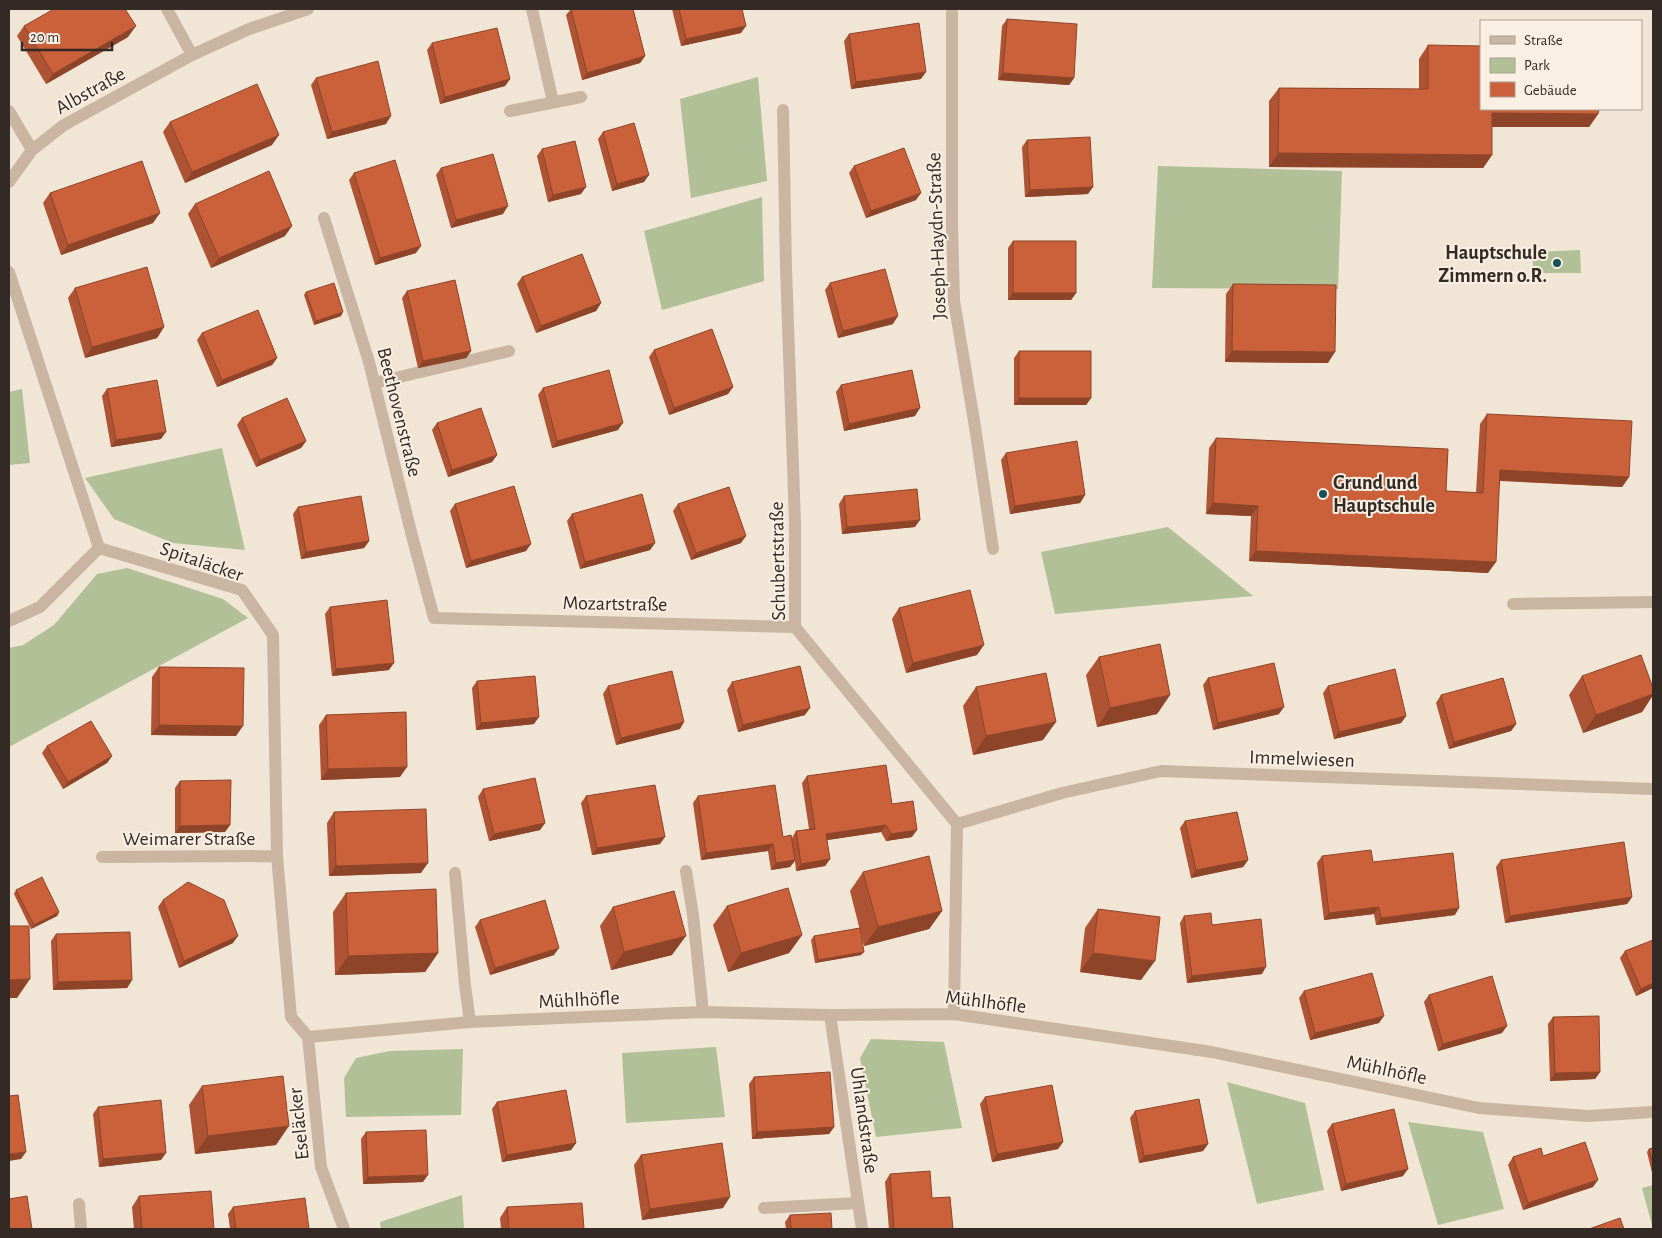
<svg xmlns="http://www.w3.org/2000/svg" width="1662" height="1238" font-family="'Alegreya Sans',sans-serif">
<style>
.green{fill:#b1c096}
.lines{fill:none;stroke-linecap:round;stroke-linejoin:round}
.service{stroke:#c9b5a2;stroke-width:12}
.minor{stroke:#c9b5a2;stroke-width:12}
.wall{fill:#ae5333}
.shaded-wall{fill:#8d4429}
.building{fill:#ca613b;stroke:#8d4429}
.poi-dot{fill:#195156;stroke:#f9efe2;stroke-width:2}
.labels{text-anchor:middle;stroke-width:4;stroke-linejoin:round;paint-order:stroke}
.street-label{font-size:20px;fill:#342a25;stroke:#f9efe2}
.poi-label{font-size:20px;font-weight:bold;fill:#342a25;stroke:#f9efe2;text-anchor:end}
</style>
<rect width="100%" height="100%" fill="#f1e5d6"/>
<path class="green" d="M758 77 767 181 691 198 680 99Z
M1158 166 1342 171 1338 289 1152 288Z
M762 197 764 281 662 310 644 231Z
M1580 250 1581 273H1532L1534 252Z
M22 389 30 463 9 465V392Z
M222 448 245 550 173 543 114 519 85 478Z
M1168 527 1253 596 1055 614 1041 552Z
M127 568 223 599 248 618 9 747V648L23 645 54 625 97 574Z
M871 1039 944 1042 962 1128 876 1137 860 1058Z
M716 1047 725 1117 626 1123 622 1053Z
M463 1049 461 1115 346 1117 344 1078 356 1058 390 1051Z
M1227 1082 1305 1103 1324 1190 1257 1204Z
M1408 1122 1483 1132 1504 1209 1438 1225Z
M1653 1185V1229L1642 1188Z
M462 1195 464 1229H381L380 1222Z"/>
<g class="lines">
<path class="service" d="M167 9 192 55
M532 9 553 102
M510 111 581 97
M374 383 509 351
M686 871 693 915 703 1012
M455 873 465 985 470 1022
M79 1204 81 1229
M764 1208 858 1203"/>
<path class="minor" d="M952 9V225L954 301 975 427 993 549
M783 110 786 268 795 523V627L957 824 954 1014
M9 111 32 150
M9 182 32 150 64 125 192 55 249 29 308 9
M324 218 369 362 412 536 434 618 795 627
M9 272 99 548 242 590 273 635 277 856 291 1017 308 1037 321 1167 344 1229
M1513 604 1653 602
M9 621 40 607 99 548
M957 824 1062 793 1161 771 1653 789
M102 857 277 856
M830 1015 862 1229
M308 1037 470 1022 703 1012 830 1015 954 1014 1212 1052 1479 1108 1588 1116 1653 1112"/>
</g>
<path class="wall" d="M571 9H633L645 56 640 63 582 80 566 15Z
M672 9H742L741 33 681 46Z
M1007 19 1074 78 1069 85 998 80 1002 26Z
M24 26 128 37 46 84 17 36Z
M849 34 921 79 851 89 844 41Z
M432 43 510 79 505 86 440 104 427 50Z
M1428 45 1598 114 1589 127H1492V155L1483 168 1269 167V101L1279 88 1419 89V59Z
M316 78 386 124 327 139 311 85Z
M170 122 272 145 185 183 163 132Z
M603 132 644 182 612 191 598 139Z
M1027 140 1088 194 1025 197 1022 147Z
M542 149 581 194 548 202 537 156Z
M854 166 916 200 866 218 849 173Z
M441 168 503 214 451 228 436 175Z
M354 173 416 253 375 265 349 180Z
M50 193 153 223 61 255 43 203Z
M195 204 285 236 211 268 188 214Z
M1013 241 1076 293 1071 300H1008V248Z
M522 277 601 303 596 311 536 333 517 284Z
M830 283 893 324 838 338 825 290Z
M1233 284 1328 363 1225 362 1226 294Z
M75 288 164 327 157 338 85 358 68 298Z
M407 291 471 351 466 358 418 368 402 298Z
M306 292 341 316 314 325 304 295Z
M202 333 277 358 272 365 217 387 197 340Z
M654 350 733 387 728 394 669 415 649 357Z
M1019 351 1091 398 1086 405H1014V358Z
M841 385 915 416 844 431 836 392Z
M543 388 618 430 552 448 538 395Z
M107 389 161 439 111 447 102 396Z
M1487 414 1629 477 1622 487 1500 481 1488 573 1249 561 1251 516 1206 514 1209 448 1216 438 1446 491 1476 493 1480 424Z
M242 418 306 441 301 448 256 467 237 425Z
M437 423 497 455 492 462 448 477 432 430Z
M1006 453 1085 495 1080 503 1010 514 1001 460Z
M844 496 915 527 842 534 839 504Z
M455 504 526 551 466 568 450 511Z
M678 504 741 543 691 560 673 511Z
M298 507 369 541 364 548 301 559 293 514Z
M572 514 655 543 650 550 580 569 567 521Z
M330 607 389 670 332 676 325 614Z
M899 608 977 655 906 673 892 619Z
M1099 657 1170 695 1157 714 1097 727 1086 675Z
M159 667 236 736 151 735 152 677Z
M1582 676 1653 688V695L1642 712 1583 733 1569 695Z
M1208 678 1279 714 1213 730 1203 685Z
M477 681 534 724 476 730 472 688Z
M732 682 805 715 738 732 727 690Z
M608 686 680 729 616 745 603 694Z
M1328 686 1406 716 1401 723 1334 739 1323 693Z
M976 687 1043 740 973 755 963 706Z
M1441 695 1516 724 1511 731 1449 749 1436 703Z
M326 715 400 777 321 780 319 725Z
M47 746 112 756 107 763 63 789 42 753Z
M807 776 892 804 912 837 886 841 881 832 827 840 830 859 825 866 796 871 795 861 790 867 771 870 768 851 701 860 693 803 698 796 783 837 792 838 796 831 809 829 802 783Z
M180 781 230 825 225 832 175 833V788Z
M483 789 545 823 540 830 489 841 478 797Z
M586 796 660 844 592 855 581 803Z
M334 812 421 873 329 876 327 823Z
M1185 821 1248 860 1243 867 1191 878 1180 828Z
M1322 856 1373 862 1455 915 1376 925 1374 914 1324 920 1317 863Z
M1501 860 1632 897 1627 904 1505 923 1496 867Z
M863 872 942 911 929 929 864 946 850 891Z
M16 890 59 912 57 916 31 929 14 894Z
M346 893 438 953 425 972 335 975 333 912Z
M163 900 233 943 179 968 158 907Z
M727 906 802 935 789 953 728 972 713 925Z
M613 907 672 955 611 970 600 926Z
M1098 909 1141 980 1080 972 1085 928Z
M1184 916 1212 925 1262 974 1187 983 1180 923Z
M480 920 554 955 490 975 475 927Z
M56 934 132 980 127 988 53 990 51 941Z
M814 936 861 955 815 963 811 940Z
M1625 951 1653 988 1636 996 1620 958Z
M1304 991 1379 1023 1310 1040 1299 998Z
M1429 995 1502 1033 1438 1051 1424 1002Z
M1553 1017 1600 1072 1595 1079 1550 1081 1548 1024Z
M754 1077 834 1127 829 1134 752 1139 749 1084Z
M202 1086 276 1145 195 1154 189 1105Z
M985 1097 1063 1142 1058 1149 992 1162 980 1104Z
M497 1102 576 1143 571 1150 502 1162 492 1109Z
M98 1107 161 1160 99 1167 93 1114Z
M1135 1111 1208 1144 1203 1151 1139 1163 1130 1118Z
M1332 1124 1403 1176 1341 1191 1327 1131Z
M366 1132 423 1182 363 1184 361 1139Z
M1653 1148V1177L1647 1152 1649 1149Z
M641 1155 723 1208 642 1220 634 1165Z
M1543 1156 1593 1187 1523 1210 1508 1165 1513 1157Z
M890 1174 932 1198 953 1229H889L885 1182Z
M139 1196 214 1229H134L132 1207Z
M233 1207 309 1229H230L228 1214Z
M507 1207 584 1229H501L500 1218Z
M790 1215 832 1229H786L785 1222Z"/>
<path class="shaded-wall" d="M136 26 128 37 46 84 53 74Z
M746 26 741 33 681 46 686 39Z
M645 56 640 63 582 80 587 73Z
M926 72 921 79 851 89 856 82Z
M1003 73 1074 78 1069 85 998 80Z
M510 79 505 86 440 104 445 97Z
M1492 113 1598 114 1589 127H1483Z
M391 116 386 124 327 139 332 132Z
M279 135 272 145 185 183 192 172Z
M1278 153 1492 155 1483 168 1269 167Z
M649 175 644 182 612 191 617 184Z
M586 187 581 194 548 202 553 195Z
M1093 187 1088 194 1025 197 1030 190Z
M921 193 916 200 866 218 871 211Z
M508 206 503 214 451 228 456 220Z
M160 213 153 223 61 255 68 245Z
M292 226 285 236 211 268 219 258Z
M421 246 416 253 375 265 380 258Z
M1013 293H1076L1071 300H1008Z
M601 303 596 311 536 333 541 326Z
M343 312 341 316 314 325 316 321Z
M898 316 893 324 838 338 843 331Z
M164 327 157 338 85 358 92 347Z
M471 351 466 358 418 368 423 361Z
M1232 351 1335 352 1328 363 1225 362Z
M277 358 272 365 217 387 222 380Z
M733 387 728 394 669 415 674 408Z
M1019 398H1091L1086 405H1014Z
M920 408 915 416 844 431 849 424Z
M623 423 618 430 552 448 557 441Z
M166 432 161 439 111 447 116 440Z
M306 441 301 448 256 467 260 460Z
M497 455 492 462 448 477 452 470Z
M1500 470 1629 477 1622 487 1493 480Z
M1085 495 1080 503 1010 514 1015 506Z
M1213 503 1258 506 1251 516 1206 514Z
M920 520 915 527 842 534 847 527Z
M746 536 741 543 691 560 696 553Z
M369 541 364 548 301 559 306 552Z
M655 543 650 550 580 569 585 562Z
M531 544 526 551 466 568 471 561Z
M1256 551 1496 562 1488 573 1249 561Z
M984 645 977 655 906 673 913 663Z
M394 663 389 670 332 676 336 669Z
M1653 694V695L1642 712 1583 733 1596 715Z
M1170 695 1157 714 1097 727 1110 708Z
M1284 707 1279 714 1213 730 1218 723Z
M810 708 805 715 738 732 743 725Z
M1406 716 1401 723 1334 739 1339 732Z
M539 717 534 724 476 730 481 723Z
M684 722 680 729 616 745 621 738Z
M1056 722 1043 740 973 755 986 736Z
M1516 724 1511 731 1449 749 1454 742Z
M159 725 243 726 236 736 151 735Z
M112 756 107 763 63 789 68 782Z
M407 767 400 777 321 780 328 769Z
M545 823 540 830 489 841 494 834Z
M230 825 225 832 175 833 180 826Z
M886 825 881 832 821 841 826 834Z
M917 830 912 837 886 841 891 834Z
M665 837 660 844 592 855 597 848Z
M773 844 768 851 701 860 706 853Z
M830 859 825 866 796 871 801 864Z
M795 860 790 867 771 870 776 863Z
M1248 860 1243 867 1191 878 1196 870Z
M428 863 421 873 329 876 336 866Z
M1632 897 1627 904 1505 923 1510 916Z
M1379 907 1374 914 1324 920 1329 913Z
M1459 908 1455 915 1376 925 1381 918Z
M942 911 929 929 864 946 878 927Z
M59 912 57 916 31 929 34 925Z
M802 935 789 953 728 972 741 953Z
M238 936 233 943 179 968 184 961Z
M686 936 672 955 611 970 624 952Z
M559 948 554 955 490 975 495 968Z
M864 952 861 955 815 963 818 960Z
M438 953 425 972 335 975 348 956Z
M1093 953 1155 961 1141 980 1080 972Z
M1266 967 1262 974 1187 983 1192 976Z
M30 979 17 998H9V980Z
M132 980 127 988 53 990 58 982Z
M1653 983V988L1636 996 1641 989Z
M1384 1016 1379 1023 1310 1040 1315 1033Z
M1507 1026 1502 1033 1438 1051 1443 1044Z
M1600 1072 1595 1079 1550 1081 1555 1073Z
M289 1126 276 1145 195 1154 208 1136Z
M834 1127 829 1134 752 1139 757 1132Z
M1063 1142 1058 1149 992 1162 997 1154Z
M576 1143 571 1150 502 1162 507 1155Z
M1208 1144 1203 1151 1139 1163 1144 1156Z
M26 1152 21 1159 9 1161V1154Z
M166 1153 161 1160 99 1167 103 1159Z
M1408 1169 1403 1176 1341 1191 1346 1184Z
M428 1175 423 1182 363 1184 368 1177Z
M1598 1180 1593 1187 1523 1210 1528 1203Z
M730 1197 723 1208 642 1220 650 1209Z"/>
<path class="building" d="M54 9H125L136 26 53 74 24 26Z
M571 9H633L645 56 587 73Z
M679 9H742L746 26 686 39Z
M1007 19 1077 24 1074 78 1003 73Z
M919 23 926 72 856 82 849 34Z
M497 28 510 79 445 97 432 43Z
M1428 45 1481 46V109H1599L1598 114 1492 113V155L1278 153 1279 88 1428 89Z
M378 61 391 116 332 132 316 78Z
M257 84 279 135 192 172 170 122Z
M634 123 649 175 617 184 603 132Z
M1090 137 1093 187 1030 190 1027 140Z
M575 141 586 187 553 195 542 149Z
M904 148 921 193 871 211 854 166Z
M493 154 508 206 456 220 441 168Z
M395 160 421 246 380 258 354 173Z
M142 161 160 213 68 245 50 193Z
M269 171 292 226 219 258 195 204Z
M1013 241H1076V293H1013Z
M582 254 601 303 541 326 522 277Z
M147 267 164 327 92 347 75 288Z
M885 269 898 316 843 331 830 283Z
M455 280 471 351 423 361 407 291Z
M334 283 343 312 316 321 306 292Z
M1233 284 1336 285 1335 352 1232 351Z
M258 310 277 358 222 380 202 333Z
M712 329 733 387 674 408 654 350Z
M1019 351H1091V398H1019Z
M609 370 623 423 557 441 543 388Z
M912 370 920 408 849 424 841 385Z
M157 380 166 432 116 440 107 389Z
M287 398 306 441 260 460 242 418Z
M481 408 497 455 452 470 437 423Z
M1487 414 1632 421 1629 477 1500 470 1496 562 1256 551 1258 506 1213 503 1216 438 1448 449 1446 491 1483 493Z
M1077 441 1085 495 1015 506 1006 453Z
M514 486 531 544 471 561 455 504Z
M729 487 746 536 696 553 678 504Z
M917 489 920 520 847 527 844 496Z
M642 494 655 543 585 562 572 514Z
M361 496 369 541 306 552 298 507Z
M970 590 984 645 913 663 899 608Z
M387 600 394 663 336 669 330 607Z
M1160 644 1170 695 1110 708 1099 657Z
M1641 655 1653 688V694L1596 715 1582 676Z
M1274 663 1284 707 1218 723 1208 678Z
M800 666 810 708 743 725 732 682Z
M159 667 244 668 243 726 159 725Z
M1395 669 1406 716 1339 732 1328 686Z
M672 671 684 722 621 738 608 686Z
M1046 673 1056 722 986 736 976 687Z
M535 676 539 717 481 723 477 681Z
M1503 678 1516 724 1454 742 1441 695Z
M406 712 407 767 328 769 326 715Z
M91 721 112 756 68 782 47 746Z
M886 765 892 804 913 801 917 830 891 834 886 825 826 834 830 859 801 864 796 831 815 829 807 776Z
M535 778 545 823 494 834 483 789Z
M231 780 230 825 180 826V781Z
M655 785 665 837 597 848 586 796Z
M775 785 783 837 791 835 795 860 776 863 773 844 706 853 698 796Z
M426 809 428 863 336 866 334 812Z
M1237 812 1248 860 1196 870 1185 821Z
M1624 842 1632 897 1510 916 1501 860Z
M1371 850 1373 862 1453 853 1459 908 1381 918 1379 907 1329 913 1322 856Z
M929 856 942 911 878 927 863 872Z
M42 877 59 912 34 925 16 890Z
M188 882 224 900 238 936 184 961 163 900Z
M788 888 802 935 741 953 727 906Z
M436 889 438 953 348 956 346 893Z
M674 891 686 936 624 952 613 907Z
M545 900 559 948 495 968 480 920Z
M1098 909 1160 917 1155 961 1093 953Z
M1211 913 1212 925 1261 919 1266 967 1192 976 1184 916Z
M9 926H29L30 979 9 980Z
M860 928 864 952 818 960 814 936Z
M130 932 132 980 58 982 56 934Z
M1653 940V983L1641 989 1625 951Z
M1372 973 1384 1016 1315 1033 1304 991Z
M1492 976 1507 1026 1443 1044 1429 995Z
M1599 1016 1600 1072 1555 1073 1553 1017Z
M830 1072 834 1127 757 1132 754 1077Z
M283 1076 289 1126 208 1136 202 1086Z
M1052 1085 1063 1142 997 1154 985 1097Z
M566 1090 576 1143 507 1155 497 1102Z
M18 1095 26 1152 9 1154V1096Z
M1199 1099 1208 1144 1144 1156 1135 1111Z
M161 1100 166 1153 103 1159 98 1107Z
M1394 1109 1408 1169 1346 1184 1332 1124Z
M426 1130 428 1175 368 1177 366 1132Z
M1585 1142 1598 1180 1528 1203 1513 1157 1541 1148 1543 1156Z
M722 1143 730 1197 650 1209 641 1155Z
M1653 1148V1164L1649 1149Z
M930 1171 932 1198 950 1197 953 1229H894L890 1174Z
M211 1191 214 1229H142L139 1196Z
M27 1196 32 1229H9V1199Z
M305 1198 309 1229H236L233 1207Z
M582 1203 584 1229H509L507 1207Z
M831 1213 832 1229H791L790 1215Z
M1620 1218 1624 1229H1589Z"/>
<g class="poi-dot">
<circle cx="1557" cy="263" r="5"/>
<circle cx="1323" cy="494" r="5"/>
</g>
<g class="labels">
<g class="street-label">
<text transform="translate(90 90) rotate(-29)" y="7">Albstraße</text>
<text transform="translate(936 236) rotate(-92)" y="7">Joseph-Haydn-Straße</text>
<text transform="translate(400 412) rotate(76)" y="7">Beethovenstraße</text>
<text transform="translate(202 561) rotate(19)" y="7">Spitaläcker</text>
<text transform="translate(777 561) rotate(-91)" y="7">Schubertstraße</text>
<text transform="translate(615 603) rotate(1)" y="7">Mozartstraße</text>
<text transform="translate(1302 758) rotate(2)" y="7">Immelwiesen</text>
<text x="189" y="845">Weimarer Straße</text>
<text transform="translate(579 999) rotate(-3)" y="7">Mühlhöfle</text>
<text transform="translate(986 1001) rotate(7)" y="7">Mühlhöfle</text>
<text transform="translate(1387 1069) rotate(12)" y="7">Mühlhöfle</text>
<text transform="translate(865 1120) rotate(82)" y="7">Uhlandstraße</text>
<text transform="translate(298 1124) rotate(-96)" y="7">Eseläcker</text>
</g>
<g class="poi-label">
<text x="1547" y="259">Hauptschule<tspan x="1547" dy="23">Zimmern o.R.</tspan></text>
<text x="1333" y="489" text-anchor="start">Grund und<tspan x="1333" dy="23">Hauptschule</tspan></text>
</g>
</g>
<rect width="1662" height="1238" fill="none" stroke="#342a25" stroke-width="20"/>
<rect x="1480" y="20" width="162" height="90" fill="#f9efe2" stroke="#aaa096"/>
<rect x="1490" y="36" width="25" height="8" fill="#c9b5a2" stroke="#aaa096"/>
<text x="1524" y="45" font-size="15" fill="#342a25">Straße</text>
<rect x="1490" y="58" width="25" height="15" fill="#b1c096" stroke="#aaa096"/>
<text x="1524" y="70" font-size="15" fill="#342a25">Park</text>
<rect x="1490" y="82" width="25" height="15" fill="#ca613b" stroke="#aaa096"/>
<text x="1524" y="95" font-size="15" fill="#342a25">Gebäude</text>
<path d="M22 42v8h90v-8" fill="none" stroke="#342a25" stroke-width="2.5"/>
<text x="30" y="42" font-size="15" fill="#342a25" stroke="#f9efe2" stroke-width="4" paint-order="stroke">20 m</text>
</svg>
